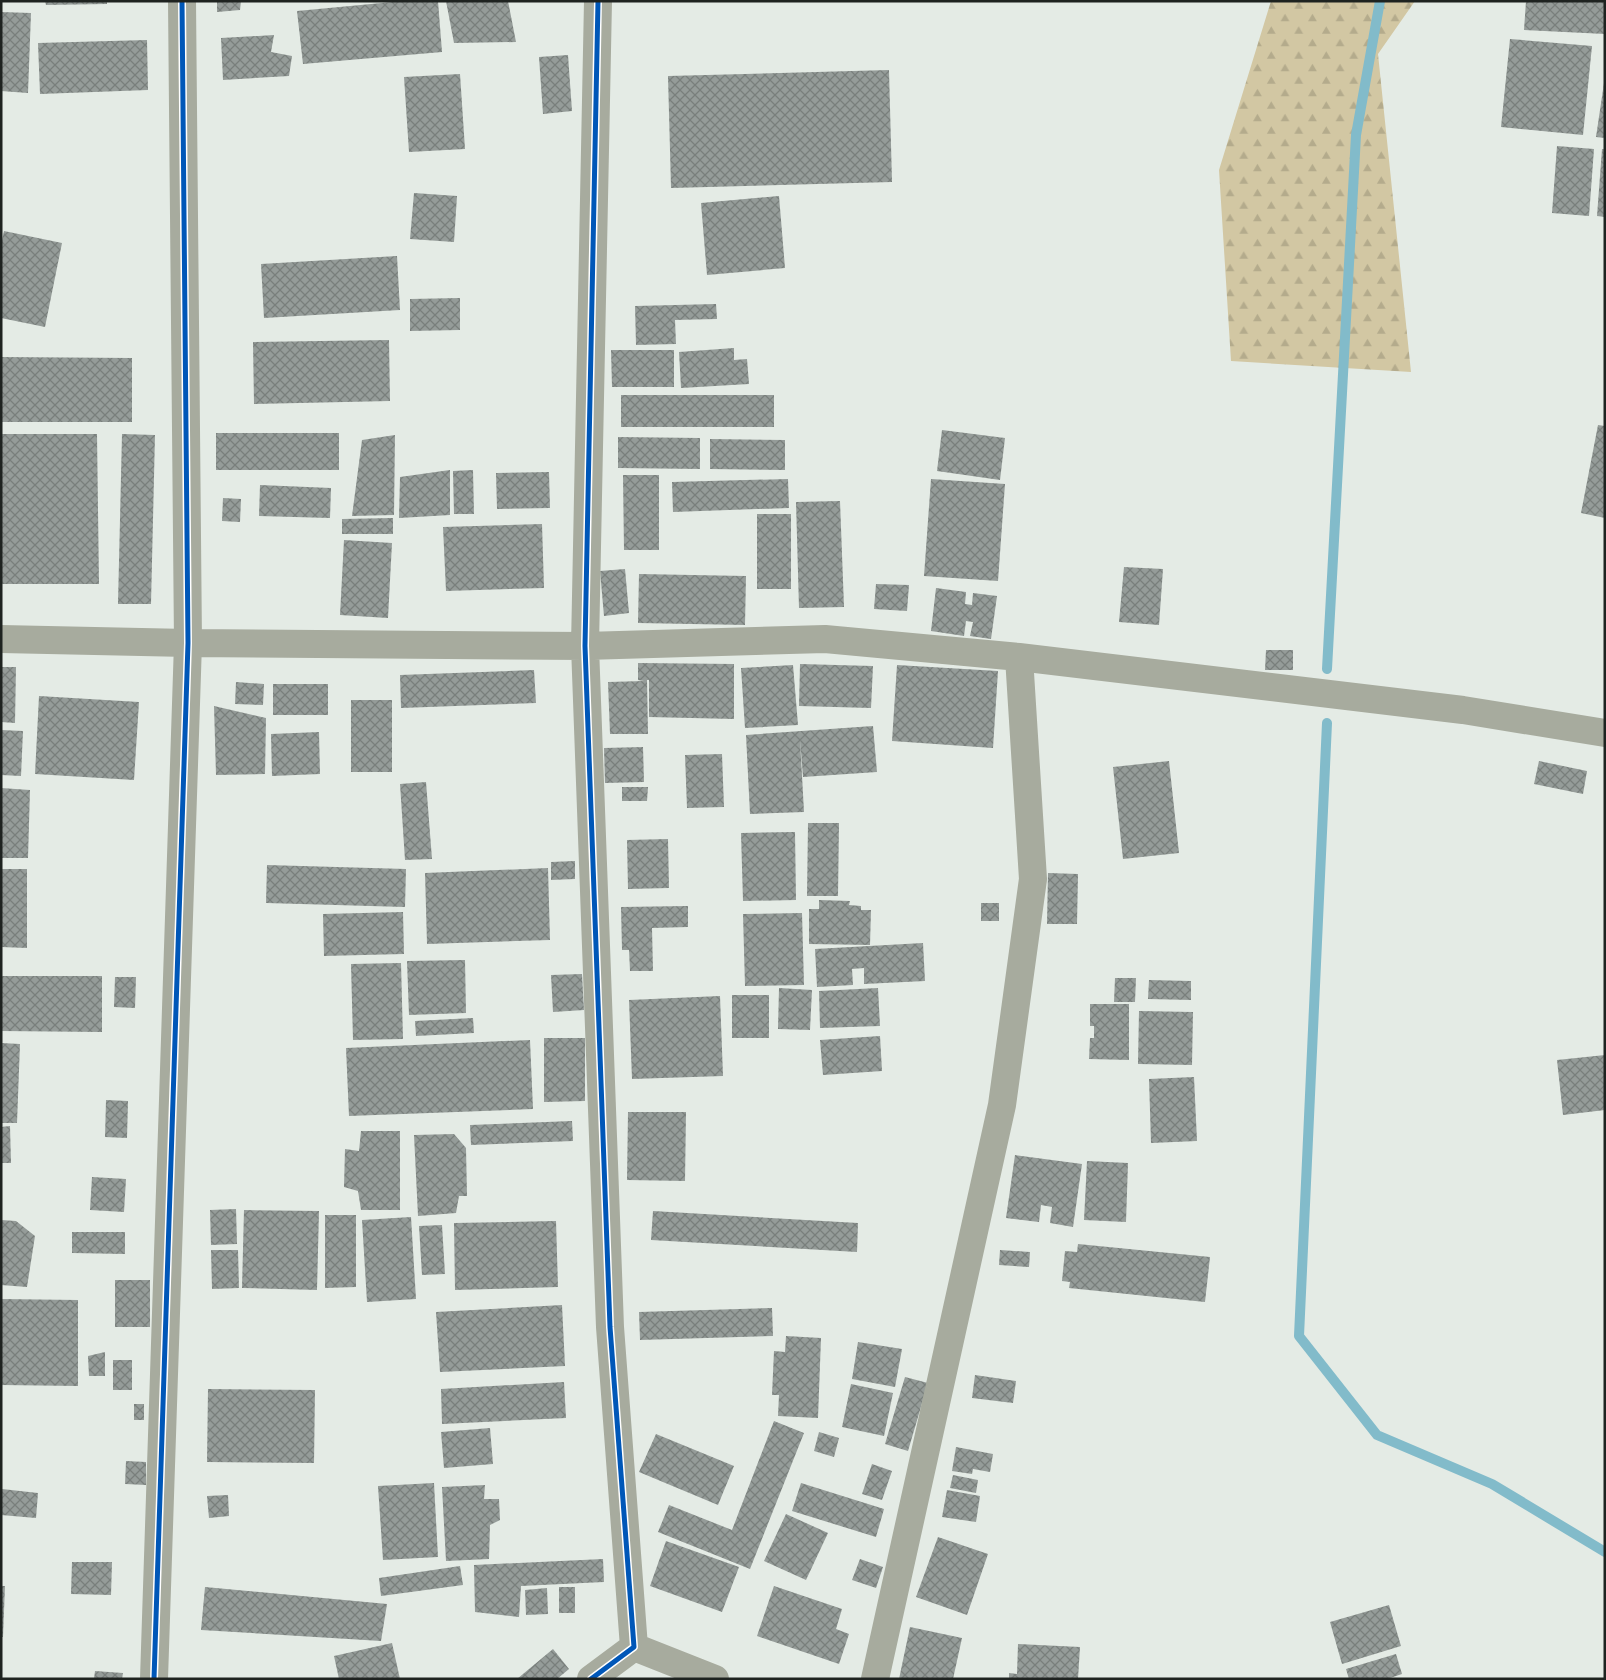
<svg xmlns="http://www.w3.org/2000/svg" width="1606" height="1680" font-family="'IBM Plex Sans',sans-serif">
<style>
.forest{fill:url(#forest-firs)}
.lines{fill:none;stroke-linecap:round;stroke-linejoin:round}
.stream{stroke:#82bbca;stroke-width:10}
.building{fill:url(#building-cross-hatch)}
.minor{stroke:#a7ab9e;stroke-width:28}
.cycleway-casing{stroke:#fff;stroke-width:8}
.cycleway{stroke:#0057b8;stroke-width:5}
</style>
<defs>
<pattern id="forest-firs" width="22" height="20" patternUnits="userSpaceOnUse" patternTransform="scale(1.25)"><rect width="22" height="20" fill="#d2c7a3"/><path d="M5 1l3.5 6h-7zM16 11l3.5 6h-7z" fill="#b4ab8c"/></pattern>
<pattern id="building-cross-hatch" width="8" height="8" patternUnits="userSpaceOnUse" patternTransform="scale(1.25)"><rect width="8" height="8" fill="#959c99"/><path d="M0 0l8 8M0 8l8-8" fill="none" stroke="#797f7c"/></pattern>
</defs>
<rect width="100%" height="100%" fill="#e4ebe5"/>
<path class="forest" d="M1271 1H1415L1378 54 1411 372 1231 361 1219 170Z"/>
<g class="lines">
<path class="stream" d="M1327 669 1356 135 1380 1
M1327 723 1299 1336 1377 1435 1492 1484 1605 1552"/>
</g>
<path class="building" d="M45 1H107V4L46 5Z
M217 1H241L240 10 217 12Z
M403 1H438L442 52 303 64 297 11Z
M446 1H508L516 42 454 43Z
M1526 1H1605V34L1524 30Z
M1 12 31 13 28 93 1 91Z
M274 35 271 52 292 56 289 76 223 80 221 38Z
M1510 39 1592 46 1583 135 1501 127Z
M147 40 148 90 40 94 38 43Z
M568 55 572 111 543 114 539 57Z
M889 70 892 182 671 188 668 76Z
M460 74 465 149 409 152 404 77Z
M1604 83H1605V138L1596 137Z
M1557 146 1594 149 1589 216 1552 213Z
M1602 149H1605V217L1597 216Z
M414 193 457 196 454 242 410 239Z
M779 196 785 268 707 275 701 203Z
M4 231 62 243 45 327 1 318V245Z
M397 256 400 310 264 318 261 264Z
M460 298V330L410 331V299Z
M716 304 717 319 675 320 676 344 636 345 635 306Z
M389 340 390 401 254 404 253 342Z
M734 348V360L747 359 749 384 681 388 679 352Z
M611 350H674V387H612Z
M1 357 132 358V422H1Z
M621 395H774V427H621Z
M1598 425 1605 426V518L1581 513Z
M942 430 1005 438 1000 480 937 471Z
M216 433H339V470H216Z
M1 434H97L99 584H1Z
M122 434 155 435 151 604H118Z
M395 435 394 515 352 516 362 440Z
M618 437 700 438V469L618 468Z
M710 439 785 440V470L710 469Z
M450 470V515L399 518 400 477Z
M473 470 474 514H454L453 471Z
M549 472 550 508 497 509 496 473Z
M623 475H659V550H624Z
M788 479 789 508 673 512 672 482Z
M931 479 1005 484 998 581 924 576Z
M260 485 331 488 330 518 259 516Z
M223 498 241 499 240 522 222 521Z
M840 501 844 607 799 608 796 502Z
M757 514H791V589H757Z
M393 518V534H342V519Z
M542 524 544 588 446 591 443 527Z
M344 540 392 543 388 618 340 615Z
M1124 567 1163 569 1159 625 1119 622Z
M625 569 629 613 604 616 600 571Z
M639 574 746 576 745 625 638 623Z
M876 584 909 585 907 611 874 609Z
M936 588 966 592 965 604 972 605 973 593 997 596 991 639 970 636 973 622 966 621 964 636 931 631Z
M1266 650H1293V670H1265Z
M638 663 734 664V719L649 717V680H647L648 734H610L608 682 644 681 638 680Z
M800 664 873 666 871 708 799 706Z
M793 665 798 725 745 728 741 668Z
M897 665 998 671 993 748 892 741Z
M1 667H16L15 723 1 722Z
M534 670 536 703 401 708 400 675Z
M236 682 264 684 263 705 235 704Z
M273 684H328V715H273Z
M39 696 139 702 134 780 35 774Z
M351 700H392V772H351Z
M214 706 266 718 265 774 216 775Z
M873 726 877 772 803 777 800 739 804 812 750 814 746 735Z
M1 730 23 731 21 776 1 775Z
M319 732 320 774 272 776 271 734Z
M643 747 644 782 605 783 604 748Z
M722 754 724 807 687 808 685 755Z
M1169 761 1179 853 1123 859 1113 767Z
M1539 761 1587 771 1583 794 1534 784Z
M426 782 432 859 405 860 400 784Z
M622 787H648L647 801H622Z
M1 788 30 790 28 858H1Z
M808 823H839L838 896H807Z
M795 832 796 900 743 901 741 833Z
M668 839 669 888 628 889 627 840Z
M575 861V879L551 880V862Z
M267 865 406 869 405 907 266 903Z
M548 868 550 940 427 944 425 873Z
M1 869H27V948L1 947Z
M1048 873 1078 874 1077 924H1047Z
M819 900 850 901 849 905 861 906V910H871L870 945 809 944V909H819Z
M981 903H999V921H981Z
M688 906V927L652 928 653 971H630L629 950H622L621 907Z
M403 912 404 954 324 956 323 914Z
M802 913 804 985 745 986 743 914Z
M923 943 925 981 864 984V968L852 969 853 985 817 987 815 949Z
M465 960 466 1013 409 1015 407 961Z
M401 963 403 1039 353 1040 351 964Z
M582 974 584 1010 553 1012 551 975Z
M1 976H102V1032L1 1031Z
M115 977H136L135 1008 114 1007Z
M1115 978H1136L1135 1002H1114Z
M1149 980 1191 981V1000L1148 999Z
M779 988 812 990 810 1030 778 1029Z
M878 988 880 1026 820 1028 819 991Z
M732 995H769V1038H732Z
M720 996 723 1076 632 1079 629 1000Z
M1090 1004H1129V1060L1089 1059 1090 1038H1094V1026H1090Z
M1139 1011 1193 1012 1192 1065 1138 1064Z
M473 1018 474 1033 416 1036 415 1021Z
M880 1036 882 1071 823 1075 820 1040Z
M544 1038H585V1101L544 1102Z
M530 1040 533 1109 349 1116 346 1048Z
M1 1043 20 1044 17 1123H1Z
M1605 1055V1110L1563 1115 1557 1060Z
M1194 1077 1197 1141 1151 1143 1149 1079Z
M106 1100 128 1101 127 1138 105 1137Z
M628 1112H686L685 1181 627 1180Z
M572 1121 573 1141 471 1145 470 1125Z
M10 1126 11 1163H1V1127Z
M361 1131H400V1210H361L358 1191 344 1187 345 1149 359 1151Z
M454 1134 466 1148 467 1196H459L456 1213 418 1216 414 1135Z
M1015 1155 1082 1164 1073 1227 1050 1223 1052 1207 1041 1205 1039 1222 1006 1218Z
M1087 1161 1128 1163 1126 1222 1084 1220Z
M92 1177 126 1179 124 1212 90 1210Z
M236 1209 237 1244 211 1245 210 1210Z
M244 1210 319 1211 317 1290 242 1288Z
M653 1211 858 1223 857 1252 651 1240Z
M325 1215H356V1287L325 1288Z
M411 1217 416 1299 367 1302 362 1220Z
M1 1220 16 1221 35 1236 27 1287 1 1285Z
M556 1221 558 1287 455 1290 454 1223Z
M442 1225 445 1274 422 1275 419 1226Z
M72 1232H125V1254L72 1253Z
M1078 1244 1210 1257 1205 1302 1069 1288 1070 1282 1062 1281 1065 1251 1077 1252Z
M211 1250H238L239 1288 212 1289Z
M1000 1250 1030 1252 1029 1267 999 1265Z
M115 1280H150V1327H115Z
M1 1299 78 1300V1386L1 1385Z
M562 1305 565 1366 440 1372 436 1312Z
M772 1308 773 1336 640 1340 639 1312Z
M786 1336 821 1338 818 1418 778 1416 779 1395H772L774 1351 785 1352Z
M858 1342 902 1349 895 1387 852 1379Z
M105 1352V1376H89L88 1356Z
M113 1360H132V1390H113Z
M975 1375 1016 1381 1013 1403 972 1398Z
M905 1377 928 1383 908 1451 885 1444Z
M564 1382 566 1418 442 1424 441 1389Z
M851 1384 893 1393 884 1436 842 1427Z
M208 1389 315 1390 314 1463 207 1462Z
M134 1404H144V1420H134Z
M774 1421 804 1433 750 1569 658 1532 669 1505 732 1530Z
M490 1428 493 1464 444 1468 441 1432Z
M819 1432 839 1438 834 1457 814 1451Z
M656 1434 734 1466 718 1505 639 1472Z
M956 1447 993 1454 990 1472 973 1469 972 1474 952 1471Z
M126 1461 146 1462V1485L125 1484Z
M872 1464 892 1471 882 1500 862 1494Z
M953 1475 978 1480 976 1493 950 1488Z
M434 1483 438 1557 383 1560 378 1486Z
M801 1483 884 1509 876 1537 792 1511Z
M485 1485 484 1499H499L500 1520 490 1525 489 1559 446 1561 442 1487Z
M2 1489 38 1493 36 1518 1 1515Z
M947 1490 980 1496 976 1522 942 1517Z
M228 1495 229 1516 209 1518 207 1496Z
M786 1514 828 1533 806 1580 764 1561Z
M938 1537 988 1554 967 1615 916 1597Z
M666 1541 739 1567 722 1612 650 1586Z
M603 1559 604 1582 521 1586 519 1617 475 1612 474 1565Z
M860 1559 883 1567 876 1588 852 1580Z
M72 1562H112L111 1595 71 1594Z
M460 1566 463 1585 381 1596 379 1578Z
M1 1586H5L3 1637H1Z
M774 1586 842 1609 836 1629 849 1634 839 1664 757 1636Z
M205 1587 387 1604 381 1641 201 1630Z
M559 1587H575V1613H559Z
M547 1588 548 1614 526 1615 525 1590Z
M1389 1605 1401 1646 1342 1664 1330 1622Z
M910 1627 962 1638 953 1679H899Z
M392 1643 400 1679H339L334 1656Z
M1018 1644 1080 1647 1078 1679H1009V1673L1017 1674Z
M553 1649 569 1669 557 1679H517Z
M1396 1654 1402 1674 1387 1679H1349L1346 1669Z
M95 1671 123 1673 122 1679H94Z"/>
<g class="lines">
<path class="minor" d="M1 639 188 643 585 646 825 639 1019 657 1463 710 1605 733
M634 1647 715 1679
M154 1679 188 643 182 1
M591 1679 634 1647 610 1327 585 646 598 1
M875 1679 1002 1105 1033 879 1019 657"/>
<defs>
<path id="cycleway" d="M154 1679 188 643 182 1
M591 1679 634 1647 610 1327 585 646 598 1"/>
</defs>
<use href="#cycleway" class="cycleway-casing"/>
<use href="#cycleway" class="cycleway"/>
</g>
<rect width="1606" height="1680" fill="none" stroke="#1e2320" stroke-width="5"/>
</svg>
